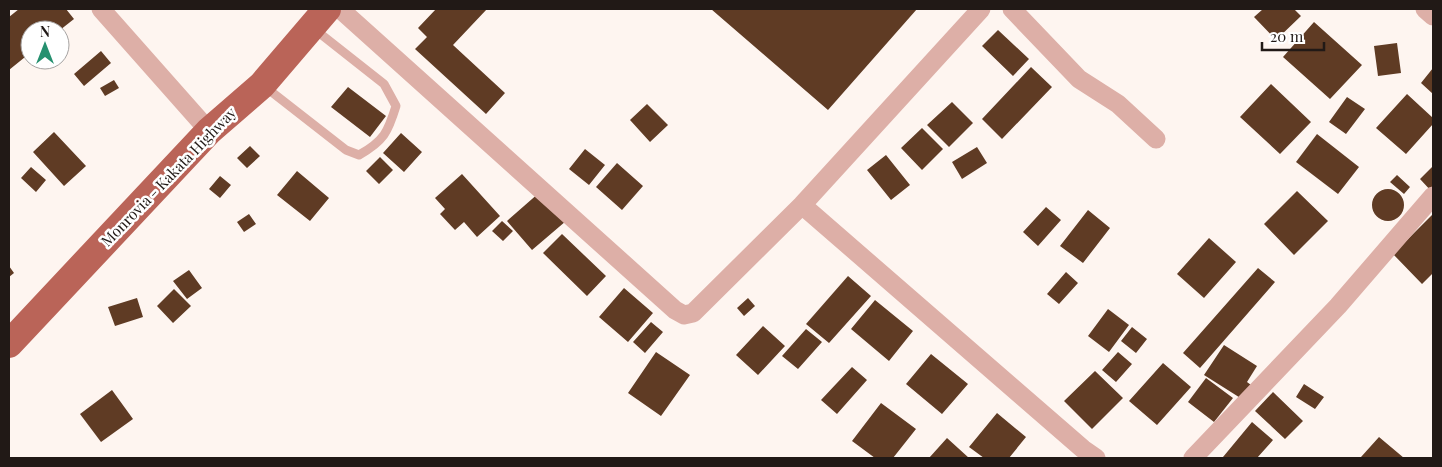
<svg xmlns="http://www.w3.org/2000/svg" width="1442" height="467" font-family="'Playfair Display',serif">
<style>
.building{fill:#5f3b24}
.lines{fill:none;stroke-linecap:round;stroke-linejoin:round}
.service{stroke:#ddafa7;stroke-width:9}
.minor{stroke:#ddafa7;stroke-width:19}
.trunk{stroke:#ba6458;stroke-width:28}
.labels{text-anchor:middle;stroke-width:5;stroke-linejoin:round;paint-order:stroke}
.street-label{font-size:15px;fill:#211916;stroke:#fff}
</style>
<rect width="100%" height="100%" fill="#fef5f0"/>
<path class="building" d="M19 9H66L74 19 60 30H30V53L9 70V17Z
M436 9H487L453 45 505 93 486 114 415 49 427 37 418 28Z
M711 9H917L828 110Z
M1263 9H1294L1301 16 1276 40 1254 17Z
M1314 22 1362 65 1330 99 1283 57Z
M998 30 1029 59 1013 76 982 46Z
M1397 43 1401 73 1378 76 1374 46Z
M101 51 111 63 84 86 74 74Z
M1031 67 1052 87 1002 139 982 119Z
M1433 68V94L1421 83Z
M114 80 119 88 105 96 100 88Z
M1271 84 1311 122 1280 154 1240 117Z
M348 87 386 116 370 137 331 107Z
M1407 94 1433 118V124L1406 154 1376 128Z
M1347 97 1365 109 1346 134 1329 122Z
M952 102 973 123 949 147 927 125Z
M647 104 668 125 650 142 630 120Z
M922 128 943 149 922 170 901 148Z
M54 132 86 166 64 186 33 152Z
M401 133 422 152 404 172 383 153Z
M1317 134 1359 167 1338 194 1296 162Z
M250 146 260 156 247 168 237 158Z
M977 147 987 163 962 179 952 162Z
M585 149 605 165 589 185 569 169Z
M886 155 910 185 891 200 867 170Z
M380 157 393 170 379 184 366 171Z
M617 163 643 186 622 210 596 187Z
M1433 166V193L1420 179Z
M31 167 46 180 36 192 21 178Z
M297 171 329 198 310 221 277 195Z
M462 174 500 216 477 237 464 222 455 230 440 214 445 209 435 198Z
M1397 175 1410 187 1404 194 1390 182Z
M220 176 231 185 220 198 209 189Z
M1372 205a16 16 0 1 1 32 0a16 16 0 1 1-32 0Z
M1297 191 1328 221 1294 255 1264 224Z
M540 192 566 221 532 250 507 221Z
M1046 207 1061 220 1038 246 1023 232Z
M1088 210 1110 228 1083 263 1060 246Z
M249 214 256 224 244 232 237 222Z
M1433 214V273L1422 284 1393 254Z
M502 221 513 231 503 241 492 231Z
M562 234 606 276 587 296 543 253Z
M1209 238 1236 262 1204 298 1177 274Z
M9 266 14 273 9 277Z
M1258 268 1275 282 1200 368 1183 353Z
M189 270 202 288 187 299 173 281Z
M1066 272 1078 283 1059 304 1047 294Z
M848 276 871 296 829 343 806 324Z
M624 288 653 313 628 342 599 317Z
M174 289 191 306 173 323 157 306Z
M137 298 143 317 115 326 108 307Z
M748 298 755 306 744 316 737 308Z
M875 300 913 331 889 361 851 329Z
M1108 309 1129 325 1109 352 1088 336Z
M651 322 663 332 645 353 633 342Z
M763 326 785 346 758 375 736 355Z
M1132 327 1147 339 1136 353 1121 341Z
M806 329 822 342 798 369 782 356Z
M1224 345 1257 366 1247 382 1251 385 1242 399 1204 375Z
M656 352 690 375 661 416 628 393Z
M1118 352 1132 364 1116 382 1102 370Z
M931 354 968 384 942 414 906 384Z
M1163 363 1191 387 1157 425 1129 401Z
M852 367 867 380 837 414 821 400Z
M1095 371 1123 398 1092 429 1064 401Z
M1206 378 1233 398 1214 422 1188 402Z
M1304 384 1324 397 1315 409 1296 397Z
M112 390 133 419 101 442 80 414Z
M1273 392 1303 421 1285 439 1255 411Z
M881 403 916 429 893 458H875L852 441Z
M997 413 1026 437 1009 458H984L969 447Z
M1252 422 1273 440 1257 458H1225L1223 457Z
M1379 437 1404 458H1362L1361 457Z
M947 438 969 458H929Z"/>
<g class="lines">
<path class="service" d="M264 86 346 150 359 155C384 141 388 132 396 106L384 84 313 28"/>
<path class="minor" d="M101 9 209 131
M340 9 675 310 684 315 693 313 802 205 981 9
M1012 9 1079 79 1118 104 1156 139
M1425 9 1433 16
M802 205 1083 449 1096 458
M1193 458 1338 306 1433 196"/>
<path class="trunk" d="M9 344 209 131 262 85 327 9"/>
</g>
<g class="labels">
<g class="street-label">
<text transform="translate(169 177) rotate(-46)" y="5">Monrovia - Kakata Highway</text>
</g>
</g>
<rect width="1442" height="467" fill="none" stroke="#211916" stroke-width="20"/>
<g transform="translate(45 45)"><circle r="24" fill="#ffffff" stroke="#a6a3a2"/>
<path d="M0-4L9 19L0 12L-9 19Z" fill="#25906f"/>
<text y="-8" font-size="14" font-weight="bold" text-anchor="middle" fill="#211916">N</text>
</g>
<path d="M1262 42v8h62v-8" fill="none" stroke="#211916" stroke-width="2.5"/>
<text x="1270" y="42" font-size="15" fill="#211916" stroke="#ffffff" stroke-width="4" paint-order="stroke">20 m</text>
</svg>
